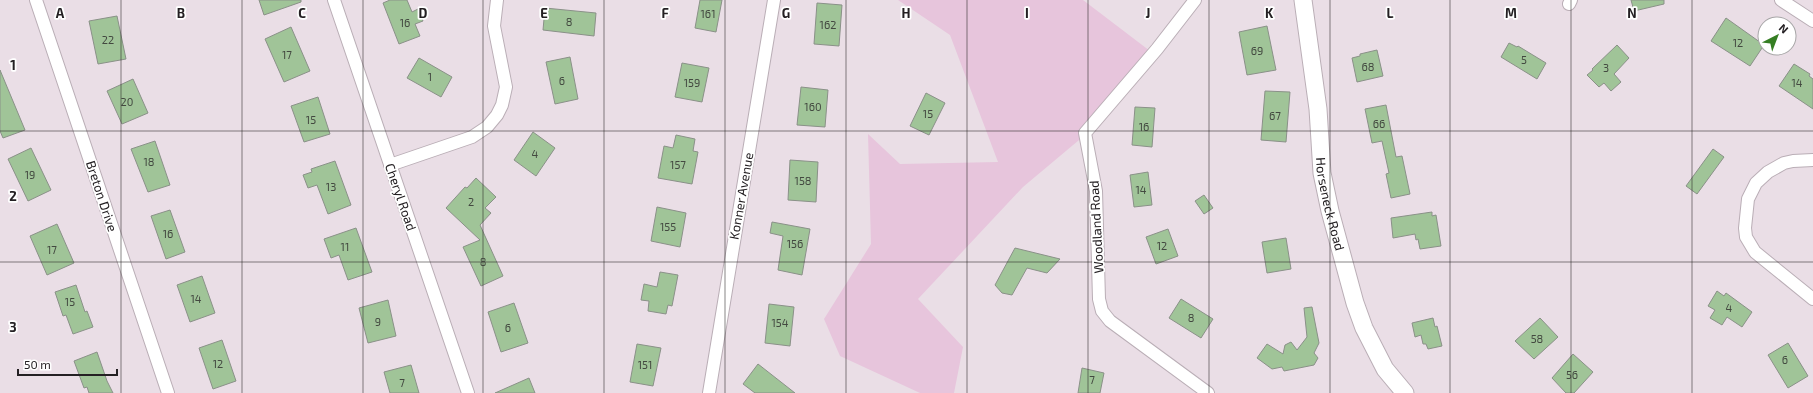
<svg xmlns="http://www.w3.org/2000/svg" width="1813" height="393" font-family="'Exo 2',sans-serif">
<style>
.green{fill:#e7c5dc}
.building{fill:#a0c498;stroke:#8a9188}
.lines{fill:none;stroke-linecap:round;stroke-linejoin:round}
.street-casing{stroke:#baaeb6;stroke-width:14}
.secondary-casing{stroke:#baaeb6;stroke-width:19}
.street{stroke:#fff;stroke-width:12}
.secondary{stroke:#fff;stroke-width:17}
.grid{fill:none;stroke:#242023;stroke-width:1;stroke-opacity:0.55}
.labels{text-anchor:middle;stroke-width:3.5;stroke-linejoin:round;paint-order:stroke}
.number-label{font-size:11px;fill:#434940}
.street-label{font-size:13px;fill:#242023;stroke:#fff}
.grid-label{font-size:13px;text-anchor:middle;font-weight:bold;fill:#242023;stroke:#fff;stroke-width:3.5;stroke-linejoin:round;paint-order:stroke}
</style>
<rect width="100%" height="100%" fill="#eadee6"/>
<path class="green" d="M898 0H1083L1150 51 1091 130 1023 187 918 299 963 347 954 393H920L840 356 824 319 871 244 868 134 900 164 998 162 950 35Z"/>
<path class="building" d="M259 0H301V2L264 15Z
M390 0H407L412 12 418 9 423 21 415 24 420 36 399 44 383 3Z
M700 0H722L716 32 695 28Z
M1631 0H1664V4L1634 11Z
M817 3 842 5 839 46 814 44Z
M545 8 596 13 594 36 543 30Z
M117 16 126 59 98 64 89 21Z
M1726 18 1764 45 1750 66 1711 41Z
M1267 26 1276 70 1247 75 1239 32Z
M291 27 310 71 284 82 265 39Z
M1509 43 1517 47 1518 46 1546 63 1537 79 1501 57Z
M1617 45 1629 58 1614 74 1621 82 1611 91 1604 83 1599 87 1587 75 1593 70 1592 69Z
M1377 50 1383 76 1357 82 1352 58 1360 56V54Z
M570 57 578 99 555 104 546 62Z
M419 58 452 77 441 97 407 78Z
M682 63 709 68 702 102 675 97Z
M1794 64 1810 74 1809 76 1813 79V109L1779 86Z
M0 70 25 130 3 138 0 131Z
M133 79 148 113 122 124 107 91Z
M801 87 828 90 825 127 797 125Z
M1265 91 1290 92 1286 142 1261 140Z
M926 93 945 103 929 135 910 126Z
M318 97 330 134 304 142 291 106Z
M1386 105 1396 157 1402 156 1410 194 1391 198 1386 174 1389 173 1382 141 1372 143 1365 109Z
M1135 107 1155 108 1152 147 1132 145Z
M533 132 555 148 536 176 514 160Z
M676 135 695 139 693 151 698 152 692 184 658 178 664 146 673 148Z
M155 141 170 185 148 192 131 149Z
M31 148 51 190 28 201 8 159Z
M1713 149 1724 157 1697 194 1686 186Z
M790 160 818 162 816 202 788 200Z
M335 161 351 205 328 214 317 185 308 188 303 175 312 172 311 169Z
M1148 172 1152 205 1134 207 1130 175Z
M476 178 496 197 485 208 491 213 480 225 503 276 481 286 463 247 480 240 446 208 465 187 467 188Z
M1204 195 1213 208 1204 214 1195 201Z
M657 207 686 213 680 247 651 241Z
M170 210 185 252 166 259 151 216Z
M1432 212V216L1436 215 1441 246 1420 249 1418 239 1416 240 1415 234 1393 238 1391 218Z
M772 222 810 229 802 275 778 270 783 236 770 233Z
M57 224 74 263 47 275 30 236Z
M356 228 372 272 348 280 339 255 331 258 324 239Z
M1168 229 1178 256 1156 264 1146 237Z
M1286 238 1291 269 1267 273 1262 242Z
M1015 248 1060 259 1047 273 1027 268 1012 295 1002 293 995 285Z
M660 272 678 275 672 306 668 305 666 314 648 311 649 301 641 300 644 284 657 287Z
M202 276 215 313 190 322 177 285Z
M76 285 85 312 87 311 93 327 73 334 66 315 63 316 55 292Z
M1717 291 1724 296 1726 293 1752 312 1742 327 1727 317 1722 325 1710 318 1715 310 1708 306Z
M1181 299 1213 319 1201 338 1169 318Z
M388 300 396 336 368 343 359 308Z
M514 303 528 343 501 352 488 312Z
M769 304 794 307 790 346 765 343Z
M1312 307 1319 343 1314 353 1318 358 1314 365 1284 371 1282 367 1272 369 1257 358 1267 344 1283 354 1285 345 1291 342 1297 350 1307 337 1304 308Z
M1433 318 1435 327 1437 326 1442 346 1428 349 1426 344H1423L1421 335 1415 337 1412 323Z
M1540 318 1558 337 1534 359 1515 341Z
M222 340 236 381 213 389 199 348Z
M1788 343 1808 376 1788 388 1768 355Z
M637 344 661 348 653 386 630 382Z
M97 352 107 381 113 393H89L87 387 84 388 74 361Z
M1573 354 1593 372 1574 393H1566L1552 378Z
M758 364 795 393H755L743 384Z
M411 365 419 393H390L384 372Z
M1082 368 1104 373 1100 393H1078Z
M529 378 535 393H495Z"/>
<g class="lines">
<defs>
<path id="street" d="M36 0 168 393
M334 0 468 393
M1195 0 1157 49 1085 133 1096 191 1099 299 1102 311 1110 321 1208 393
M1781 0 1813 21
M1569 4 1571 0
M1813 160 1793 161 1784 163 1768 172 1756 183 1748 199 1745 228 1746 237 1755 252 1813 299
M390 165 472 137 487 127 497 115 502 105 506 87 494 26 497 0
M709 393 774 0"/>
<g id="secondary">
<path id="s1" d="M1303 0 1318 109 1322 173 1330 211 1355 303 1364 328 1385 369 1405 393"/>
</g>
</defs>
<use href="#street" class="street-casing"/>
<use href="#secondary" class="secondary-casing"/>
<use href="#street" class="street"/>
<use href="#secondary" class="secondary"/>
</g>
<path class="grid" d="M121 0V393M242 0V393M363 0V393M483 0V393M604 0V393M725 0V393M846 0V393M967 0V393M1088 0V393M1209 0V393M1330 0V393M1450 0V393M1571 0V393M1692 0V393M0 131H1813M0 262H1813"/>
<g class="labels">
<g class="number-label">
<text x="708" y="18">161</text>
<text x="569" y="26">8</text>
<text x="405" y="27">16</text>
<text x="828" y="29">162</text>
<text x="108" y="44">22</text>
<text x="1738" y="47">12</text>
<text x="1257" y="55">69</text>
<text x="287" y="59">17</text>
<text x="1524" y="64">5</text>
<text x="1368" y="71">68</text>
<text x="1606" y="72">3</text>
<text x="430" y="81">1</text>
<text x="562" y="85">6</text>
<text x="692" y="87">159</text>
<text x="1797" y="87">14</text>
<text x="127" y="106">20</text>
<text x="813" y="111">160</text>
<text x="928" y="118">15</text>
<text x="1275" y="120">67</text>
<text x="311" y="124">15</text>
<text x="1379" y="128">66</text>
<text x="1144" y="131">16</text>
<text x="535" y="158">4</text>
<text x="149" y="166">18</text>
<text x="678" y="169">157</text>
<text x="30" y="179">19</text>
<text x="803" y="185">158</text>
<text x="331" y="191">13</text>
<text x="1141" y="194">14</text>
<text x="471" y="206">2</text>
<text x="668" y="231">155</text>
<text x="168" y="238">16</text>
<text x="795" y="248">156</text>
<text x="1162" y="250">12</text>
<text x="345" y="251">11</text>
<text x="52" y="254">17</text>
<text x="483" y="266">8</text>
<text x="196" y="303">14</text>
<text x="70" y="306">15</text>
<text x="1729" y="312">4</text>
<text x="1191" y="322">8</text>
<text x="378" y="326">9</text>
<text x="780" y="327">154</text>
<text x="508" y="332">6</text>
<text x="1537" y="343">58</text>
<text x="1785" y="364">6</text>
<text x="218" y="368">12</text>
<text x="645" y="369">151</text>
<text x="1572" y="379">56</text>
<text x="1092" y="384">7</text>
<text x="402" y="387">7</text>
</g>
<g class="street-label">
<text transform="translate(102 196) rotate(72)" y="5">Breton Drive</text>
<text transform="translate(741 196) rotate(-80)" y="5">Konner Avenue</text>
<text transform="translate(401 197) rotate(71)" y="5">Cheryl Road</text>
<text dy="5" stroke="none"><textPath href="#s1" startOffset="206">Horseneck Road</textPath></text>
<text transform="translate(1096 227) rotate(-93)" y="5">Woodland Road</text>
</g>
</g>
<g class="grid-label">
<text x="60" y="18">A</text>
<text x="181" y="18">B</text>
<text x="302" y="18">C</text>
<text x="423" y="18">D</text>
<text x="544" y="18">E</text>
<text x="665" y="18">F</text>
<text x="786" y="18">G</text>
<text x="906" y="18">H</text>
<text x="1027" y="18">I</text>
<text x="1148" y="18">J</text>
<text x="1269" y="18">K</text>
<text x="1390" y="18">L</text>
<text x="1511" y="18">M</text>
<text x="1632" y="18">N</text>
<text x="13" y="70">1</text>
<text x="13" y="201">2</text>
<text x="13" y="332">3</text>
</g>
<g transform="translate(1777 36) rotate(42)"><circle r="19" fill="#ffffff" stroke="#a7a6a7"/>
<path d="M0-3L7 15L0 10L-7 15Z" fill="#357e23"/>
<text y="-6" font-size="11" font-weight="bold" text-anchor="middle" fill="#242023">N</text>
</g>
<path d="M18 369v6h99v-6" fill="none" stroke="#242023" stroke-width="2"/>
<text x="24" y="369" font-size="12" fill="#242023" stroke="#ffffff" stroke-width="3" paint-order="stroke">50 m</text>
</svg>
